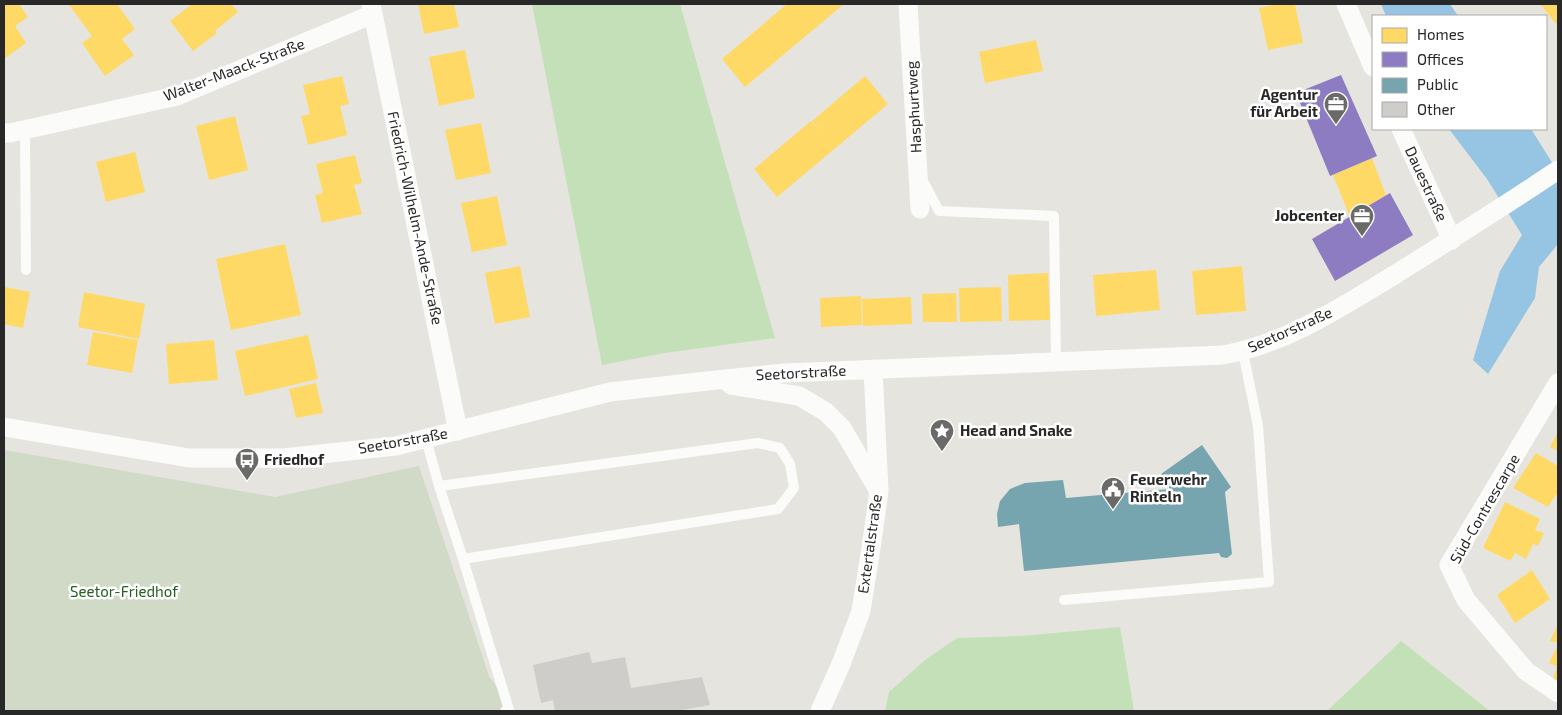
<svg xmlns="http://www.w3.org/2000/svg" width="1562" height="715" font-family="'Exo 2',sans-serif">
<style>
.green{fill:#c4e0b9}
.cemetery{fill:#d0dac6}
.water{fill:#96c5e4}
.homes{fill:#ffd966}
.offices{fill:#8e7cc3}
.public{fill:#76a5af}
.building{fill:#cfcdc9}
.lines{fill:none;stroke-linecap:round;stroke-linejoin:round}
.lane{stroke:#fbfbfa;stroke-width:10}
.street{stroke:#fbfbfa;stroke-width:19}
.labels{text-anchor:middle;stroke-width:5;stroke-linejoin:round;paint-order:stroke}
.street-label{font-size:15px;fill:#282828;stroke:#fff}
.poi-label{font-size:15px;font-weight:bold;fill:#282828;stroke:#fff;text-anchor:start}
.park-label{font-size:15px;fill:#235f1e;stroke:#fff}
</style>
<rect width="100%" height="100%" fill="#e6e4de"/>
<path class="green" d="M532 4H680L775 338 664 353 602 365Z
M1120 627 1134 711H885L889 692 925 660 957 638 1021 636Z
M1401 641 1490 711H1327Z"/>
<path class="cemetery" d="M4 450 275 497 419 466 489 676 513 711H4Z"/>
<path class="water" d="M1381 4H1450L1458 16H1386Z
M1449 129H1531L1558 172V244L1539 267 1535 298 1488 374 1473 360 1500 271 1522 235 1487 179Z"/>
<path class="homes" d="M4 4H19L28 17 15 26 26 43 4 59Z
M70 4H117L135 29 122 39 134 55 105 76 82 43 92 36 69 5Z
M192 4H231L238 12 215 31 217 33 193 51 170 21Z
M418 4H454L459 27 424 34Z
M787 4H844L745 87 722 59Z
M1278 4H1295L1303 43 1268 50 1259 8Z
M1540 4H1558V22L1556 24Z
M1036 40 1043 71 985 83 979 52Z
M465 50 475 98 439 106 429 57Z
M342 76 349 104 340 106 347 135 308 145 301 116 310 114 303 85Z
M865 76 888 104 777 197 754 169 811 121 820 131 812 121Z
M235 116 248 170 209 180 196 126Z
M481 123 491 173 456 180 445 130Z
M135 152 145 192 106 202 96 162Z
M355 155 362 183 354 185 362 214 322 223 315 195 323 193 316 164Z
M1372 158 1386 195 1350 217 1333 175Z
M497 196 507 245 472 252 461 203Z
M285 244 301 315 231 330 216 259Z
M520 266 530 317 495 324 485 273Z
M1242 266 1246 311 1196 315 1192 271Z
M1156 270 1160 310 1096 316 1093 275Z
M1048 273 1050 320 1009 321 1008 275Z
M4 287 30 292 23 328 4 324Z
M1001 287 1002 321 960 322 959 288Z
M84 292 145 304 139 339 78 327Z
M956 293 957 322H923L922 294Z
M861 296 862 325 821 327 820 298Z
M911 297 912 324 863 326 862 299Z
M93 332 138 340 132 373 87 365Z
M308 335 318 379 245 396 235 351Z
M214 340 218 380 169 384 166 344Z
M316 383 323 413 296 418 289 389Z
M1558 432V451L1550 447Z
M1536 453 1558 466V492L1548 507 1513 488Z
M1505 502 1540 519 1535 530 1544 533 1538 546 1533 544 1526 559 1515 553 1510 561 1483 548Z
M1532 570 1550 599 1515 623 1497 595Z
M1558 624V643L1550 641Z
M1558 645V682L1553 680 1557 666 1549 663Z"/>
<path class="offices" d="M1341 75 1377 156 1330 176 1296 93Z
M1390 193 1413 235 1335 281 1312 239Z"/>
<path class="public" d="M1202 445 1231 487 1225 492 1232 554 1227 558 1221 557 1219 553 1024 571 1019 524 998 527 997 514 1000 501 1010 489 1025 483 1063 480 1066 498 1170 489 1161 474Z"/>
<path class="building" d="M589 652 592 663 625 657 631 688 702 677 710 705 676 711H555L553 700 541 703 533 665Z"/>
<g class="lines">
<path class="lane" d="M25 130 26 270
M922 179 939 211 1054 216 1056 362
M426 439 439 486 463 559 778 509 794 488 790 464 780 448 758 443 439 486
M463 559 509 710 505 711
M1064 600 1269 582 1258 426 1243 352"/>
<path class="street" d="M371 4 458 431
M908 4 920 209
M1346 4 1373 67
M1401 129 1452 240
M4 133H10L177 96 373 14
M1558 383 1449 565 1466 600 1526 671 1558 693
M731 385 799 396 826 412 842 428 877 488
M4 427 189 458H283L396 446 610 392 707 381 784 373 1222 355C1283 345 1338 309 1391 277 1447 242 1503 207 1558 170
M820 711 841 664 861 611 871 548 879 491 873 369"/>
</g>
<defs>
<symbol id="office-pin" viewBox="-11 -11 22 30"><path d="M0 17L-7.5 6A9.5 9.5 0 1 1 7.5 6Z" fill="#6a6a68" stroke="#fff"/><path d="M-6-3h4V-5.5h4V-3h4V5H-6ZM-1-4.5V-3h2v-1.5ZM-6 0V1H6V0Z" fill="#fff"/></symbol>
<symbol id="sight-pin" viewBox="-11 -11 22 30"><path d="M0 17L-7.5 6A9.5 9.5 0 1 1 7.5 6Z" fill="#6a6a68" stroke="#fff"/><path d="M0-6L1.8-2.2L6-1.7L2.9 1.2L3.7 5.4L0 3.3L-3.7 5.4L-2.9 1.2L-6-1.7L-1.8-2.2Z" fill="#fff"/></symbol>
<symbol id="bus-pin" viewBox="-11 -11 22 30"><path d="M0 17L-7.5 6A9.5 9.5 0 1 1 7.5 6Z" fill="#6a6a68" stroke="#fff"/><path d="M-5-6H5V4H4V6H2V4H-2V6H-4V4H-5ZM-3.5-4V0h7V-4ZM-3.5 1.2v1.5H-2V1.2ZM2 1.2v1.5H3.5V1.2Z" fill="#fff"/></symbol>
<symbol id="civic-pin" viewBox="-11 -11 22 30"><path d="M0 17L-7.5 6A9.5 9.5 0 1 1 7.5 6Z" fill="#6a6a68" stroke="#fff"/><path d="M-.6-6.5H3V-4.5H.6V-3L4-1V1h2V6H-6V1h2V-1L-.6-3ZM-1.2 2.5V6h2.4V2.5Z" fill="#fff"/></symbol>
</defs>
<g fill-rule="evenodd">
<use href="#office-pin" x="1322" y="90" width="28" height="38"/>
<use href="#office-pin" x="1348" y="202" width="28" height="38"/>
<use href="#sight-pin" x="928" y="417" width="28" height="38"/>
<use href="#bus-pin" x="233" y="446" width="28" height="38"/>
<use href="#civic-pin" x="1099" y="475" width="28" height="38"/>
</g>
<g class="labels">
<g class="street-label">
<text transform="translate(234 70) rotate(-21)" y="5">Walter-Maack-Straße</text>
<text transform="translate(914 107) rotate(-93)" y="5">Hasphurtweg</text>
<text transform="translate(1426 184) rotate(65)" y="5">Dauestraße</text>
<text transform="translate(415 218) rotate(78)" y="5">Friedrich-Wilhelm-Ande-Straße</text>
<text transform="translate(1290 330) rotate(-24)" y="5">Seetorstraße</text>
<text transform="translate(801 373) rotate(-3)" y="5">Seetorstraße</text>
<text transform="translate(403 441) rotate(-10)" y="5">Seetorstraße</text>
<text transform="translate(1485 509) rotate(-60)" y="5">Süd-Contrescarpe</text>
<text transform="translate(870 544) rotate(-82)" y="5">Extertalstraße</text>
</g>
<g class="poi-label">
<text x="1318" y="100" text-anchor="end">Agentur<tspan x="1318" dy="17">für Arbeit</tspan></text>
<text x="1344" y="221" text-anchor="end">Jobcenter</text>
<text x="960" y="436">Head and Snake</text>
<text x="264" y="465">Friedhof</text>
<text x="1130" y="485">Feuerwehr<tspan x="1130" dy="17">Rinteln</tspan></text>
</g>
<g class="park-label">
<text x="124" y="597">Seetor-Friedhof</text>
</g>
</g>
<rect width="1562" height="715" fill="none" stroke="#282828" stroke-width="10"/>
<rect x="1372" y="15" width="175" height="115" fill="#ffffff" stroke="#a9a9a9"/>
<rect x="1382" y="28" width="25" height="15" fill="#ffd966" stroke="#a9a9a9"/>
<text x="1417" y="40" font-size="15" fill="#282828">Homes</text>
<rect x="1382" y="52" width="25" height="15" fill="#8e7cc3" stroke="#a9a9a9"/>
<text x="1417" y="65" font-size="15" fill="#282828">Offices</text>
<rect x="1382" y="78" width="25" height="15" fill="#76a5af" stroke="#a9a9a9"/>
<text x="1417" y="90" font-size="15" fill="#282828">Public</text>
<rect x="1382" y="102" width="25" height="15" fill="#cfcdc9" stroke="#a9a9a9"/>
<text x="1417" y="115" font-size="15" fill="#282828">Other</text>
</svg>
